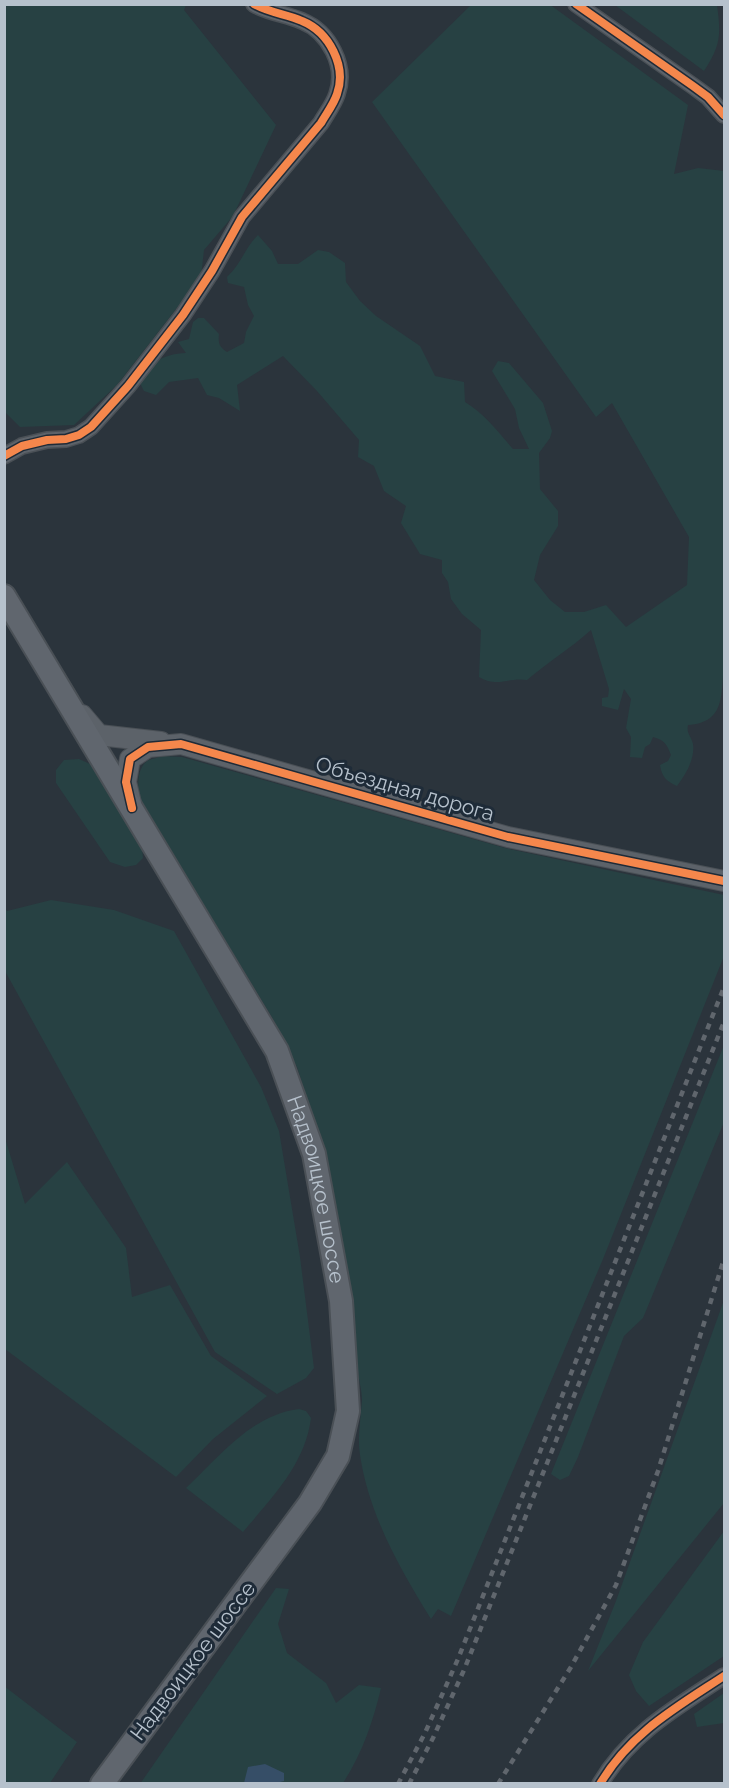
<svg xmlns="http://www.w3.org/2000/svg" width="729" height="1788" font-family="Raleway,sans-serif">
<style>
.green{fill:#274143}
.water{fill:#364e67}
.lines{fill:none;stroke-linecap:round;stroke-linejoin:round}
.minor-casing{stroke:#4a5056;stroke-width:18}
.tertiary-casing{stroke:#4a5056;stroke-width:22}
.secondary-casing{stroke:#4a5056;stroke-width:26}
.minor{stroke:#5c6269;stroke-width:15}
.tertiary{stroke:#5c6269;stroke-width:20}
.secondary{stroke:#60666e;stroke-width:22}
.rail{stroke:#60666d;stroke-width:4.5;stroke-dasharray:6 6;stroke-linecap:butt}
.cycleway-casing{stroke:#1e2b38;stroke-width:11}
.cycleway{stroke:#f5874c;stroke-width:8}
.labels{text-anchor:middle;stroke-width:6;stroke-linejoin:round;paint-order:stroke}
.street-label{font-size:21px;fill:#b6c1cc;stroke:#1e2b38}
</style>
<rect width="100%" height="100%" fill="#2b343c"/>
<path class="green" d="M549 4 688 105 674 174 698 168 724 171V664C721 693 726 723 688 725 686 733 691 736 693 744 695 759 686 774 677 786 666 781 662 777 660 765L668 761 671 755C667 744 664 740 653 737L650 744 645 747 642 758 630 757 631 737 626 728 631 699 624 689 618 710 602 706V698L608 697 609 689 591 630C571 648 548 662 527 680 508 677 498 688 479 677L481 630 462 614 451 599 448 582 442 573V560L420 554 401 523 406 506 384 491 374 466 358 457 359 440 317 391 283 356 237 385 240 411 219 398 207 395 198 378 169 382 156 395 144 391 140 383C150 362 163 354 186 353L178 342 189 339 193 322 198 318H204L219 334C218 343 219 347 227 352L244 343 246 332 254 316 248 305 244 287 228 283 227 277C242 263 244 249 258 235L272 251 278 264H298L318 250 329 252 345 263 346 282 360 301 376 316 420 346 435 376 464 382 465 402C485 414 498 432 513 449H529L519 428 515 409 492 371 498 361 509 363 543 403 552 431 550 438 539 453 540 489 558 511V526L540 555 534 580 550 600 565 612H584L606 605 626 627 687 585 689 537 612 403 596 417 372 102 471 5Z
M4 5H186L184 10 276 125 233 216 204 250 201 277 117 385 74 425 20 427 5 412Z
M615 5H717C721 35 721 45 704 71Z
M162 756 182 757 505 848 724 895V956L603 1259 451 1616 438 1609 431 1619C400 1569 369 1515 360 1455 357 1437 361 1418 362 1400 362 1391 359 1381 358 1372L327 1176 318 1149 314 1120 297 1067 273 1019 139 799C138 787 136 770 147 761 150 759 158 758 162 756Z
M79 759 90 764 142 848 143 858 136 865 125 867 110 862 56 783V770L64 760Z
M51 900 114 910 174 931 261 1087 279 1131 300 1257 314 1368 306 1378 277 1394 215 1352 5 971V908L7 911Z
M724 1045V1122L643 1318 624 1336 578 1457 569 1476 560 1480 551 1474Z
M5 1138 25 1204 67 1162 126 1248 132 1297 170 1285 211 1356 267 1396 213 1439 176 1477 5 1349Z
M724 1300V1503L588 1671 616 1601Z
M299 1409 306 1411 311 1418C305 1465 272 1497 243 1532L186 1488C219 1457 251 1415 299 1409Z
M724 1531V1656L649 1706 636 1691 629 1675 643 1642Z
M276 1588 289 1589 278 1624 287 1653 326 1683 336 1703 359 1685 381 1688C373 1722 362 1754 343 1783L140 1784Z
M4 1686 77 1742 50 1783H5Z
M724 1693V1723L697 1727 694 1714Z"/>
<path class="water" d="M265 1764 284 1773V1781L276 1783H244L248 1767Z"/>
<g class="lines">
<defs>
<path id="minor" d="M576 4 693 86 708 97 724 115
M4 456 22 446 47 440 66 439 79 435 91 427 128 386 183 315 212 271 242 217 321 123C326 114 334 104 337 94 347 66 329 32 302 21 287 14 269 13 254 4
M600 1784C630 1733 677 1707 724 1676"/>
<path id="tertiary" d="M82 715 99 735 161 742
M131 803 126 782 130 759 148 747 181 744 508 837 724 881"/>
<g id="secondary">
<path id="s1" d="M4 596 277 1051 314 1154 341 1301 348 1411 338 1456 310 1503 102 1784"/>
</g>
</defs>
<use href="#minor" class="minor-casing"/>
<use href="#tertiary" class="tertiary-casing"/>
<use href="#secondary" class="secondary-casing"/>
<use href="#minor" class="minor"/>
<use href="#tertiary" class="tertiary"/>
<use href="#secondary" class="secondary"/>
<path class="rail" d="M398 1784 425 1733 458 1659 724 987
M409 1784 433 1738 464 1670 724 1022
M498 1784 571 1667 616 1585 658 1471 724 1259"/>
<defs>
<path id="cycleway" d="M576 4 693 86 708 97 724 115
M4 456 22 446 47 440 66 439 79 435 91 427 128 386 183 315 212 271 242 217 321 123C326 114 334 104 337 94 347 66 329 32 302 21 287 14 269 13 254 4
M132 808 126 782 130 759 148 747 181 744 508 837 724 881
M600 1784C630 1733 677 1707 724 1676"/>
</defs>
<use href="#cycleway" class="cycleway-casing"/>
<use href="#cycleway" class="cycleway"/>
</g>
<g class="labels">
<g class="street-label">
<text transform="translate(405 789) rotate(16)" y="7">Объездная дорога</text>
<text dy="7" stroke="none"><textPath href="#s1" startOffset="675">Надвоицкое шоссе</textPath></text>
<text transform="translate(193 1661) rotate(-53)" y="7">Надвоицкое шоссе</text>
</g>
</g>
<rect width="729" height="1788" fill="none" stroke="#b6c1cc" stroke-width="12"/>
</svg>
